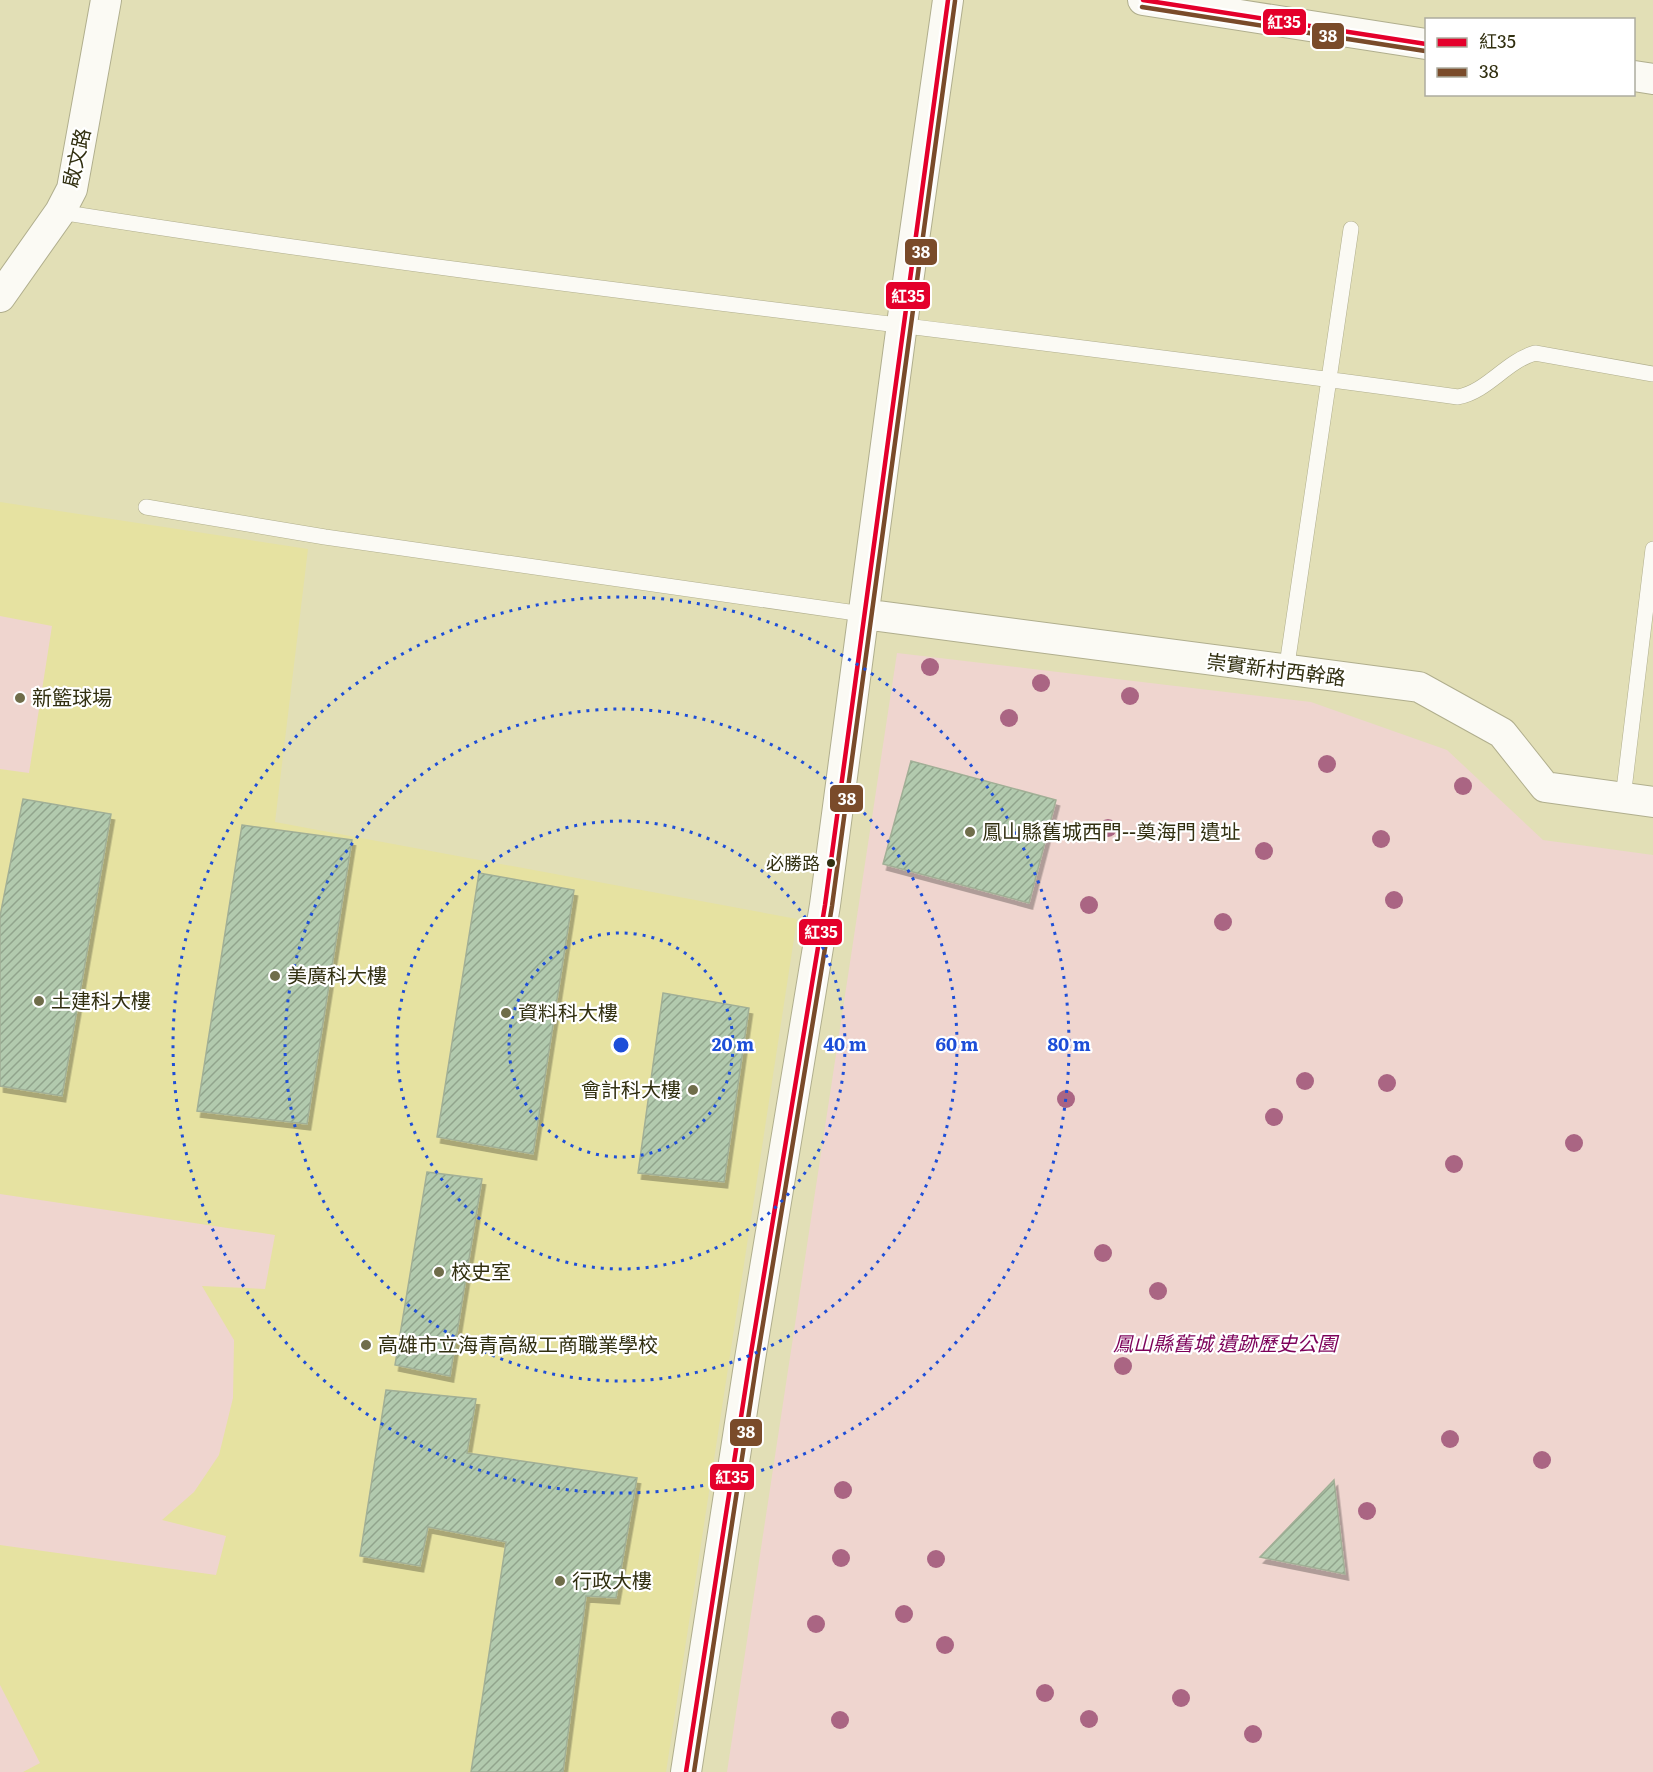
<svg xmlns="http://www.w3.org/2000/svg" width="1653" height="1772" font-family="Literata,'Noto Sans TC',serif">
<style>
.built{fill:#e6e2a1}
.green{fill:#efd5cf}
.building{fill:url(#building-hatch);stroke:#a1af96;stroke-width:1.5;filter:url(#shadow)}
.lines{fill:none;stroke-linecap:round;stroke-linejoin:round}
.service-casing{stroke:#b0ae8d;stroke-width:16}
.minor-casing{stroke:#b0ae8d;stroke-width:32}
.service{stroke:#fbfaf4;stroke-width:15}
.minor{stroke:#fbfaf4;stroke-width:30}
.bus-1-casing{stroke:#fff;stroke-width:9}
.bus-2-casing{stroke:#fff;stroke-width:9}
.bus-1{stroke:#e4002b;stroke-width:4.5}
.bus-2{stroke:#7a4b2a;stroke-width:4.5}
.tree{fill:#aa6583}
.ring{fill:none;stroke:#1d4ed8;stroke-width:3;stroke-dasharray:3 6}
.poi-dot{fill:#6f6d4a;stroke:#fff;stroke-width:2}
.bus-dot{fill:#312f10;stroke:#fff;stroke-width:2}
.labels{text-anchor:middle;stroke-width:4.5;stroke-linejoin:round;paint-order:stroke}
.bus-label{font-size:18px;fill:#312f10;stroke:#fff;text-anchor:end}
.street-label{font-size:20px;fill:#312f10;stroke:#fff}
.poi-label{font-size:20px;fill:#312f10;stroke:#fff;text-anchor:start}
.park-label{font-size:20px;font-style:italic;fill:#7d025a;stroke:#fff}
.centre{fill:#1d4ed8;stroke:#fff;stroke-width:3}
.ring-label{font-size:18px;text-anchor:middle;font-weight:bold;fill:#1d4ed8;stroke:#fff;stroke-width:4.5;stroke-linejoin:round;paint-order:stroke}
.line-badge{stroke:#fff;stroke-width:2}
.badge-label{font-size:16px;text-anchor:middle;font-weight:bold;fill:#fff}
</style>
<defs>
<pattern id="building-hatch" width="6" height="6" patternUnits="userSpaceOnUse" patternTransform="scale(1.5)"><rect width="6" height="6" fill="#b2caae"/><path d="M-1 1l2-2M0 6l6-6M5 7l2-2" fill="none" stroke="#91a48c"/></pattern>
<filter id="shadow"><feDropShadow dx="3.5" dy="6" stdDeviation="0" flood-color="#0004"/></filter>
</defs>
<rect width="100%" height="100%" fill="#e2dfb6"/>
<path class="built" d="M0 502 308 549 275 822 797 919 666 1772H0Z"/>
<path class="green" d="M0 616 52 626 29 773 0 769Z
M897 653 1311 702 1447 750 1543 840 1653 855V1772H727Z
M0 1194 275 1235 265 1289 202 1286 234 1340 233 1398 219 1455 194 1492 162 1520 226 1536 216 1575 0 1545Z
M0 1685 40 1763 23 1772H0Z"/>
<path class="building" d="M911 761 1056 800 1029 903 883 864Z
M23 799 111 814 62 1096 0 1086V916Z
M242 825 352 840 307 1124 197 1111Z
M479 873 574 890 533 1154 437 1137Z
M663 993 749 1008 724 1182 638 1173Z
M427 1172 482 1179 450 1376 395 1365Z
M386 1390 476 1399 467 1453 637 1478 616 1598 586 1596 563 1772H471L506 1542 428 1527 420 1566 360 1556Z
M1334 1480 1345 1574 1260 1557Z"/>
<g class="lines">
<defs>
<path id="service" d="M60 212C524 286 992 332 1458 397 1488 391 1505 362 1535 353L1653 374
M146 507 325 537 863 614
M1286 672 1351 229
M1623 798 1653 549"/>
<path id="minor" d="M1143 0 1426 44
M1634 76 1653 79
M0 297 60 212 72 189 106 0
M863 614 1419 687 1502 733 1545 787 1653 802
M686 1772 750 1359 825 905 902 324 948 0"/>
</defs>
<use href="#service" class="service-casing"/>
<use href="#minor" class="minor-casing"/>
<use href="#service" class="service"/>
<use href="#minor" class="minor"/>
<defs>
<path id="bus-1" d="M1143 0 1426 44
M686 1772 750 1359 825 905 948 0"/>
<path id="bus-2" d="M1142 7 1425 51
M694 1772 757 1360 832 906 955 1"/>
</defs>
<use href="#bus-1" class="bus-1-casing"/>
<use href="#bus-2" class="bus-2-casing"/>
<use href="#bus-1" class="bus-1"/>
<use href="#bus-2" class="bus-2"/>
</g>
<g class="tree">
<circle cx="930" cy="667" r="9"/>
<circle cx="1041" cy="683" r="9"/>
<circle cx="1130" cy="696" r="9"/>
<circle cx="1009" cy="718" r="9"/>
<circle cx="1327" cy="764" r="9"/>
<circle cx="1463" cy="786" r="9"/>
<circle cx="1108" cy="828" r="9"/>
<circle cx="1381" cy="839" r="9"/>
<circle cx="1264" cy="851" r="9"/>
<circle cx="1394" cy="900" r="9"/>
<circle cx="1089" cy="905" r="9"/>
<circle cx="1223" cy="922" r="9"/>
<circle cx="1305" cy="1081" r="9"/>
<circle cx="1387" cy="1083" r="9"/>
<circle cx="1066" cy="1099" r="9"/>
<circle cx="1274" cy="1117" r="9"/>
<circle cx="1574" cy="1143" r="9"/>
<circle cx="1454" cy="1164" r="9"/>
<circle cx="1103" cy="1253" r="9"/>
<circle cx="1158" cy="1291" r="9"/>
<circle cx="1123" cy="1366" r="9"/>
<circle cx="1450" cy="1439" r="9"/>
<circle cx="1542" cy="1460" r="9"/>
<circle cx="843" cy="1490" r="9"/>
<circle cx="1367" cy="1511" r="9"/>
<circle cx="841" cy="1558" r="9"/>
<circle cx="936" cy="1559" r="9"/>
<circle cx="904" cy="1614" r="9"/>
<circle cx="816" cy="1624" r="9"/>
<circle cx="945" cy="1645" r="9"/>
<circle cx="1045" cy="1693" r="9"/>
<circle cx="1181" cy="1698" r="9"/>
<circle cx="1089" cy="1719" r="9"/>
<circle cx="840" cy="1720" r="9"/>
<circle cx="1253" cy="1734" r="9"/>
</g>
<g class="ring">
<circle cx="621" cy="1045" r="112"/>
<circle cx="621" cy="1045" r="224"/>
<circle cx="621" cy="1045" r="336"/>
<circle cx="621" cy="1045" r="448"/>
</g>
<g class="poi-dot">
<circle cx="20" cy="698" r="6"/>
<circle cx="970" cy="832" r="6"/>
<circle cx="275" cy="976" r="6"/>
<circle cx="39" cy="1001" r="6"/>
<circle cx="506" cy="1013" r="6"/>
<circle cx="693" cy="1090" r="6"/>
<circle cx="439" cy="1272" r="6"/>
<circle cx="366" cy="1345" r="6"/>
<circle cx="560" cy="1581" r="6"/>
</g>
<circle class="bus-dot" cx="831" cy="863" r="5"/>
<g class="labels">
<g class="bus-label">
<text x="820" y="870">必勝路</text>
</g>
<g class="street-label">
<text transform="translate(77 158) rotate(-77)" y="7">啟文路</text>
<text transform="translate(1276 670) rotate(7)" y="7">崇實新村西幹路</text>
</g>
<g class="poi-label">
<text x="32" y="705">新籃球場</text>
<text x="982" y="839">鳳山縣舊城西門--奠海門 遺址</text>
<text x="287" y="983">美廣科大樓</text>
<text x="51" y="1008">土建科大樓</text>
<text x="518" y="1020">資料科大樓</text>
<text x="681" y="1097" text-anchor="end">會計科大樓</text>
<text x="451" y="1279">校史室</text>
<text x="378" y="1352">高雄市立海青高級工商職業學校</text>
<text x="572" y="1588">行政大樓</text>
</g>
<g class="park-label">
<text x="1225" y="1351">鳳山縣舊城 遺跡歷史公園</text>
</g>
</g>
<circle cx="621" cy="1045" r="9" class="centre"/>
<g class="ring-label">
<text x="733" y="1051">20 m</text>
<text x="845" y="1051">40 m</text>
<text x="957" y="1051">60 m</text>
<text x="1069" y="1051">80 m</text>
</g>
<g class="line-badge">
<rect x="1262" y="8" width="45" height="28" rx="6" fill="#e4002b"/>
<rect x="1311" y="22" width="34" height="28" rx="6" fill="#7a4b2a"/>
<rect x="904" y="238" width="34" height="28" rx="6" fill="#7a4b2a"/>
<rect x="885" y="281" width="46" height="29" rx="6" fill="#e4002b"/>
<rect x="829" y="784" width="35" height="29" rx="6" fill="#7a4b2a"/>
<rect x="798" y="918" width="45" height="28" rx="6" fill="#e4002b"/>
<rect x="729" y="1418" width="34" height="29" rx="6" fill="#7a4b2a"/>
<rect x="709" y="1463" width="46" height="28" rx="6" fill="#e4002b"/>
</g>
<g class="badge-label">
<text x="1284" y="28">紅35</text>
<text x="1328" y="42">38</text>
<text x="921" y="258">38</text>
<text x="908" y="302">紅35</text>
<text x="847" y="805">38</text>
<text x="821" y="938">紅35</text>
<text x="746" y="1438">38</text>
<text x="732" y="1483">紅35</text>
</g>
<rect x="1425" y="18" width="210" height="78" fill="#ffffff" stroke="#adac9f" stroke-width="1.5"/>
<rect x="1437" y="38" width="30" height="9" fill="#e4002b" stroke="#adac9f" stroke-width="1.5"/>
<text x="1479" y="48" font-size="18" fill="#312f10">紅35</text>
<rect x="1437" y="68" width="30" height="9" fill="#7a4b2a" stroke="#adac9f" stroke-width="1.5"/>
<text x="1479" y="78" font-size="18" fill="#312f10">38</text>
</svg>
